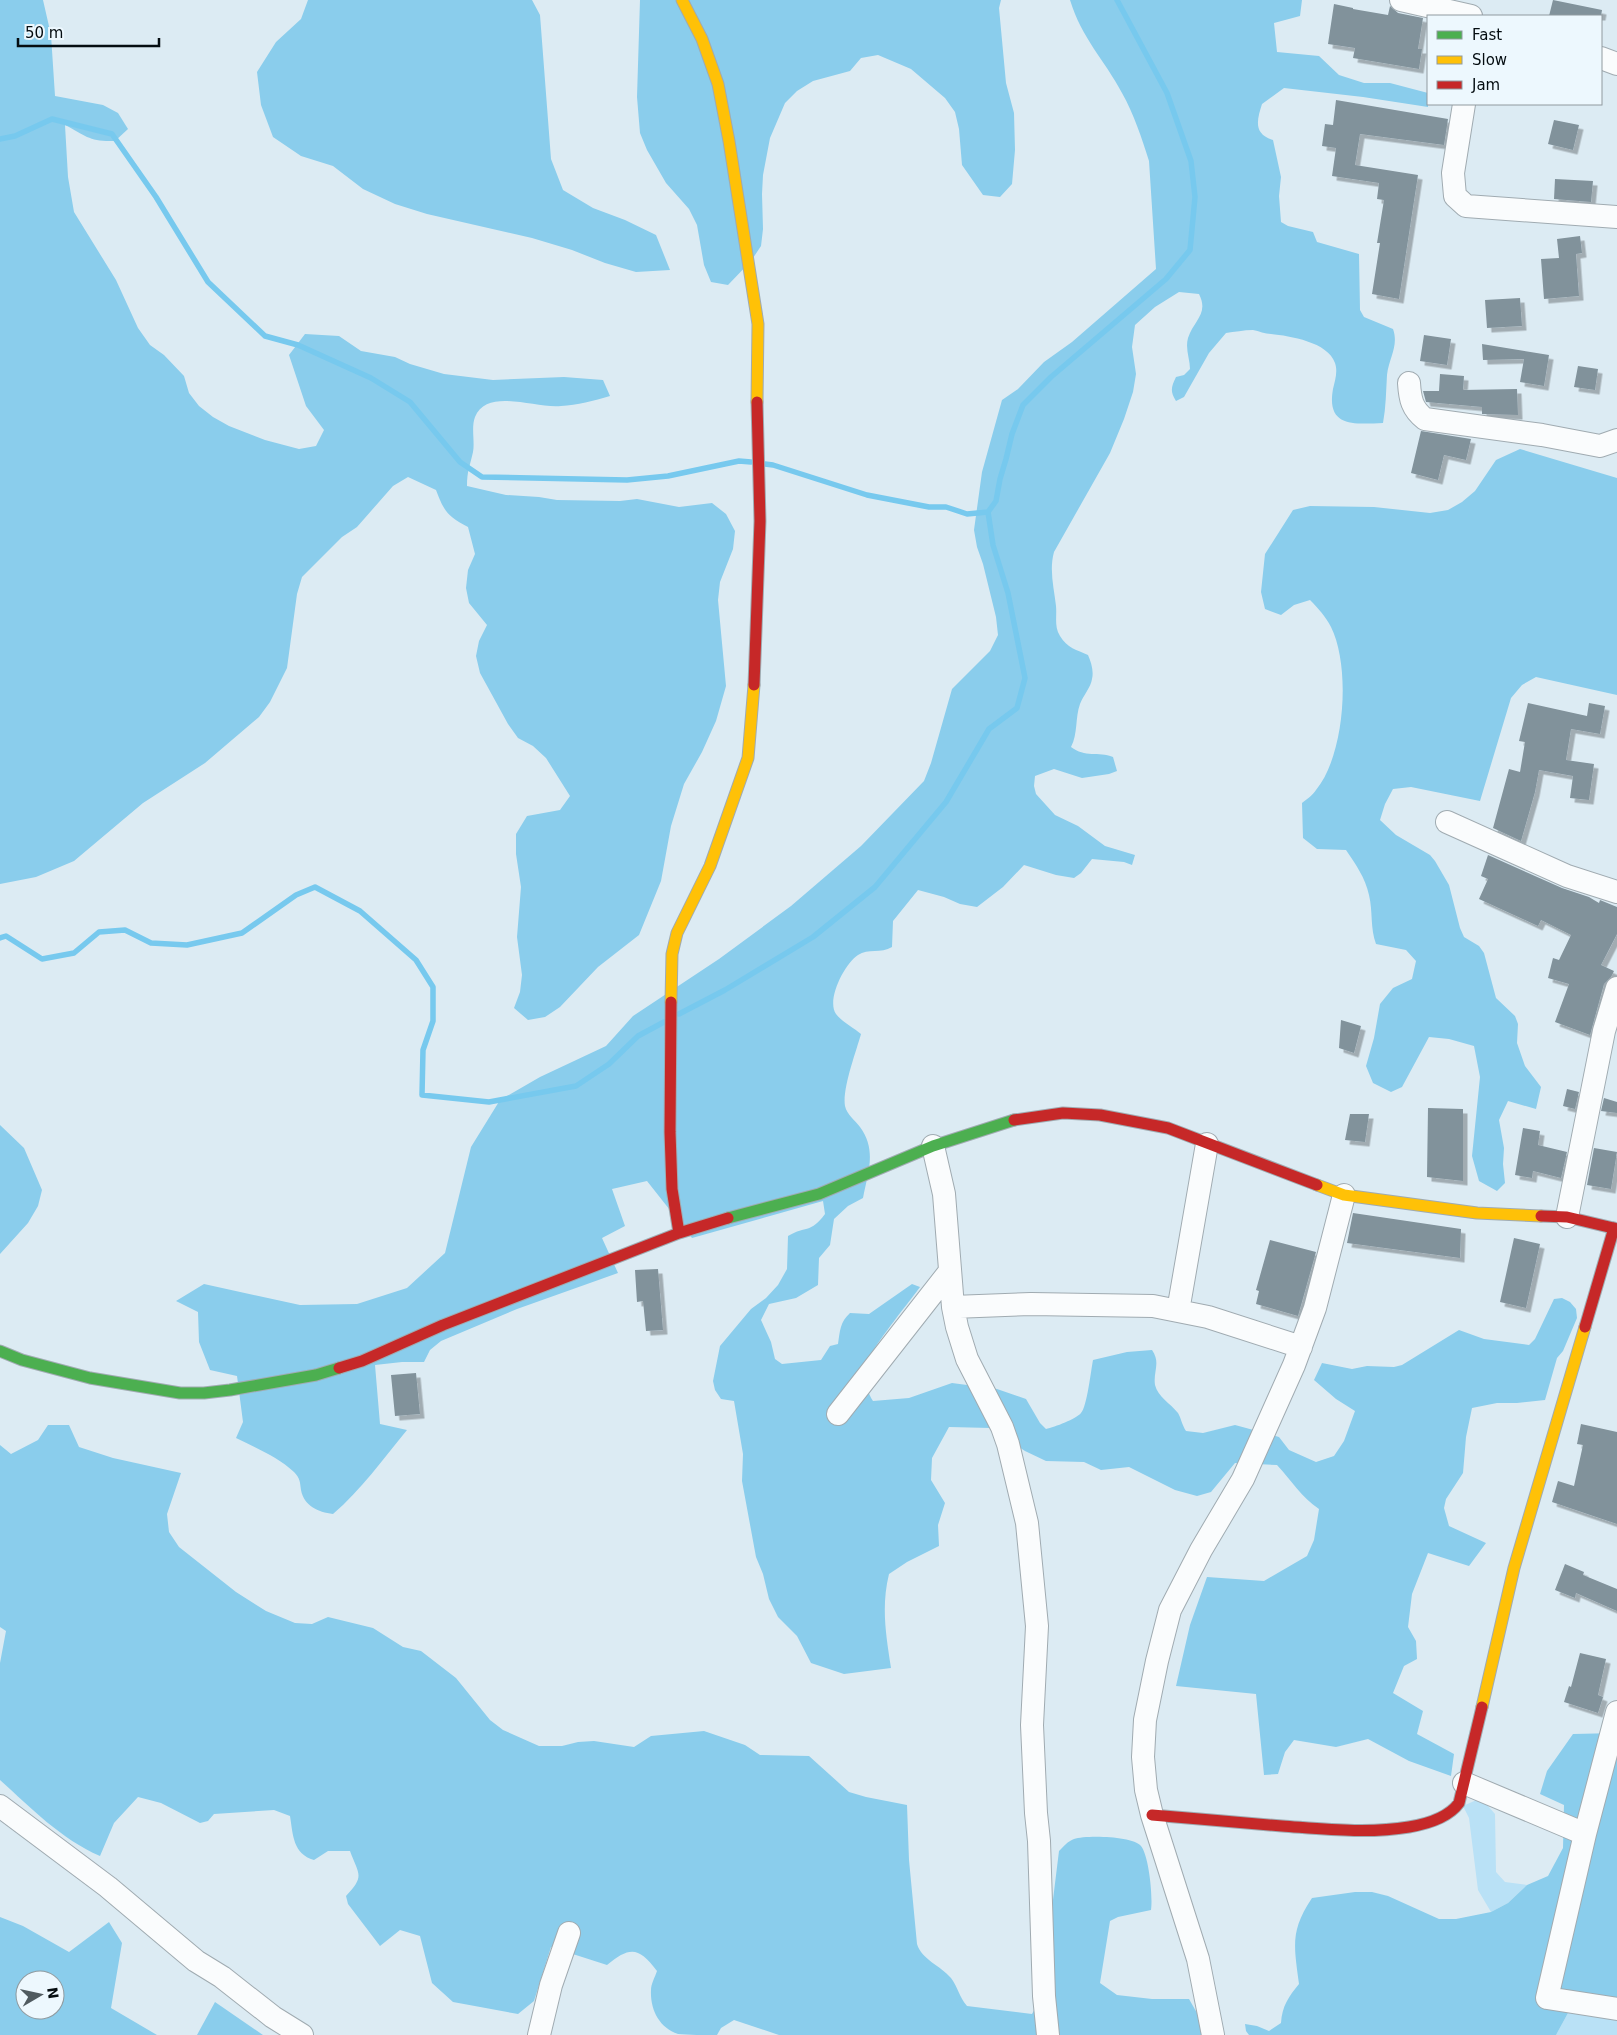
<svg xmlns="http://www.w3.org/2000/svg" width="1617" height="2035" font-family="'DejaVu Sans',sans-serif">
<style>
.green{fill:#b9e1f6}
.forest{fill:#8acdec;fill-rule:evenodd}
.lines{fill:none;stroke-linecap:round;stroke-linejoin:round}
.stream{stroke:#77c9ee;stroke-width:5.5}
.building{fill:#81929b;filter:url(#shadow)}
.street-casing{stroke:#a0abb1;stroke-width:24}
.fast-casing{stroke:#a0abb1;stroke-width:13}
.slow-casing{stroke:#a0abb1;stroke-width:13}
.jam-casing{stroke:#a0abb1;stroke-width:13}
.street{stroke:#fafcfd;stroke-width:22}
.fast{stroke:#4caf50;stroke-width:11}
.slow{stroke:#ffc107;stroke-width:11}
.jam{stroke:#c62828;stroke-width:11}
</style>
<defs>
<filter id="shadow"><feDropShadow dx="4.5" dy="4.5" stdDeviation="0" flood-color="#0004"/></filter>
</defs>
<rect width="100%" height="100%" fill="#dcebf3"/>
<path class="green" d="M1481 1798 1495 1814 1496 1872 1505 1882 1527 1885 1508 1903 1491 1912 1478 1890 1469 1818 1463 1806Z
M1583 2005 1617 2018V2035H1556L1568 2013Z"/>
<path class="forest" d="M0 0H43L51 35 55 96 103 105 118 113 128 129 115 141C90 142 86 136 65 125L68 177 74 212 116 280 138 328 150 345 164 355 184 376 189 393 199 406 213 417 229 426 265 440 299 449 316 446 324 430 306 406 289 355 305 334 339 336 361 351 395 357 410 364 444 374 493 380 564 377 603 380 610 396C594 401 577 405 561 406 536 409 487 387 475 417 471 427 475 442 473 452 470 466 467 471 467 486L506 495 539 497 557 500 620 501 637 499 679 507 712 503 726 514 735 531 733 549 720 582 718 600 726 686 716 721 702 752 684 784 671 826 661 881 639 935 598 967 560 1007 545 1017 528 1020 514 1008 520 992 522 975 517 937 521 887 516 854V834L527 816 560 810 570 796 546 758 533 746 518 738 508 724 480 673 476 656 479 641 487 625 469 603 466 588 468 570 475 554 468 527C447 516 444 511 436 490L408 477 393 486 357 527 342 537 302 577 297 594 287 668 270 702 259 717 205 763 143 803 74 861 36 877 0 884Z
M308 0H532L540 15 551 159 563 190 593 208 625 220 656 235 670 270 636 272 605 263 572 250 532 238 427 214 395 204 363 189 333 166 301 156 273 137 261 105 257 72 276 42 301 19Z
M640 0H1001L999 8 1006 83 1014 113 1015 150 1012 184 1000 197 983 195 962 165 959 129 955 112 945 98 911 69 878 55 861 58 850 71 813 81 797 91 785 103 770 138 763 175 762 194 763 229 761 246 751 261 728 285 711 282 704 265 697 225 689 209 666 183 647 150 640 133 637 97Z
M1070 0H1302L1300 16 1274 23 1277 52 1319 56 1339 75 1364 83H1390L1428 93V107L1363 97 1284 88 1262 104C1257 120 1253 134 1273 140L1281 177 1279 196 1281 222 1288 226 1313 232 1317 242 1359 254 1360 310 1364 317 1393 329C1399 346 1389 358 1387 375 1386 391 1386 407 1383 423 1355 424 1326 428 1333 389 1335 380 1338 372 1335 363 1328 342 1290 336 1271 334 1265 334 1259 331 1253 330 1244 330 1234 332 1226 333L1209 353 1184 397 1176 401C1170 392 1171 387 1176 377L1184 375 1190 369C1190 359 1185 349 1188 338 1194 320 1209 314 1199 294L1179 292 1155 307 1135 325 1132 347 1136 374 1133 392 1124 419 1110 453 1054 552C1049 570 1054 588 1056 606 1057 617 1054 626 1060 636 1067 648 1077 650 1088 655 1091 662 1094 671 1092 679 1091 687 1083 696 1080 704 1075 718 1078 734 1071 747 1085 758 1098 751 1113 757L1117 771 1109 774 1082 778 1054 769 1035 776 1034 786 1036 794 1055 815 1078 826 1105 846 1135 855 1132 865 1124 862 1092 859 1081 873 1074 878 1056 875 1024 865 1003 887 977 907 960 904 944 897 918 890 893 921 892 947C881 954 868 948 858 955 845 963 826 1000 836 1014 842 1022 854 1028 861 1034 856 1052 842 1089 845 1106 847 1115 855 1120 860 1127 877 1150 868 1172 863 1198L848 1206 834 1219 830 1245 819 1258 818 1285 796 1298 769 1304 761 1320 771 1342 775 1359 782 1364 821 1360 830 1346 838 1344C840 1331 840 1322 850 1313L869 1314 912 1284 920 1287C910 1301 865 1356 865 1368 864 1379 867 1392 873 1401L909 1398 952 1383 997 1389 1026 1399 1040 1423 1046 1429C1055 1427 1076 1419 1081 1413 1087 1407 1091 1370 1093 1360L1127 1352 1152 1350C1161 1363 1153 1371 1155 1385 1158 1397 1170 1403 1178 1413 1181 1418 1182 1425 1186 1431L1203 1433 1235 1425 1279 1437 1289 1450 1316 1462 1334 1456 1344 1441 1355 1411 1336 1399 1314 1380 1322 1363 1352 1369 1367 1366 1394 1367 1402 1365 1459 1330 1484 1339 1529 1345 1535 1339 1554 1299 1562 1298 1570 1302 1576 1309 1577 1318 1563 1351 1557 1358 1545 1400 1517 1403H1497L1472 1408 1466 1437 1463 1473 1446 1499 1444 1508 1449 1526 1486 1543 1469 1566 1428 1553 1412 1594 1408 1627 1416 1641 1417 1659 1404 1666 1393 1693 1423 1711 1417 1734 1454 1754 1451 1776 1409 1761 1368 1739 1336 1747 1294 1740 1285 1752 1278 1774 1264 1775 1256 1694 1176 1686 1190 1625 1207 1577 1264 1581 1307 1556 1314 1540 1319 1509C1301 1497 1292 1481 1277 1465L1235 1463 1211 1492 1197 1496 1175 1490 1129 1467 1101 1470 1084 1462 1046 1461 1025 1451 991 1428 949 1427 932 1458 931 1480 945 1503 938 1525 939 1546 907 1562 889 1574C881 1607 886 1635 891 1668L844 1674 811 1663 797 1636 778 1617 769 1599 763 1574 756 1557 742 1481 743 1454 734 1401 721 1399 715 1390 713 1381 720 1346 751 1309 766 1298 778 1285 787 1269 788 1236C807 1225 810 1234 825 1214L823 1201 692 1238 647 1181 612 1189 625 1226 602 1238 618 1273 517 1309 441 1341 430 1350 424 1362H402L375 1365 380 1424 407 1430C383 1459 361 1490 333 1514 318 1512 304 1506 301 1490 300 1482 300 1478 294 1472 278 1457 256 1448 236 1438L243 1422 237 1376 210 1370 199 1342 198 1312 176 1301 204 1284 300 1305 357 1304 407 1288 445 1253 471 1147 500 1100 540 1077 606 1046 633 1016 719 959 791 906 861 846 924 781 931 763 952 689 990 651 998 635 996 617 983 564 977 547 974 530 982 472 1002 400 1018 389 1044 362 1072 342 1156 269 1149 161C1142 139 1134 114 1122 93 1104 59 1082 39 1070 0Z
M1520 449 1617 478V695L1536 677 1522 685 1511 698 1480 801 1411 787 1393 789 1385 804 1380 820 1396 835 1430 855 1435 861 1449 885 1460 928 1464 937 1479 946 1484 953 1496 998 1515 1016 1518 1024 1517 1043 1525 1066 1541 1087 1536 1109 1508 1101 1499 1120 1504 1148 1503 1164 1505 1183 1497 1191 1479 1181 1472 1156 1480 1077 1474 1046 1449 1039 1429 1037 1402 1087 1391 1092 1373 1083 1366 1066 1374 1038 1380 1004 1393 988 1412 979 1416 961 1406 950 1376 944C1370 928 1373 912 1369 895 1365 877 1356 865 1346 850L1317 849 1303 838 1302 803C1307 799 1313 795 1316 790 1345 755 1351 667 1331 627 1326 617 1318 608 1310 600L1294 605 1281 615 1265 609 1261 592 1265 554 1293 510 1310 506 1374 507 1430 513 1448 510 1462 502 1475 491 1496 460Z
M0 1125 24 1148 42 1190 38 1206 28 1223 0 1254Z
M48 1425H69L79 1447 113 1458 181 1473 167 1514 169 1532 179 1547 236 1592 266 1611 295 1623 312 1624 328 1617 373 1628 403 1647 421 1651 456 1678 490 1720 503 1730 539 1746H562L578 1742 594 1741 634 1747 651 1736 704 1731 745 1745 760 1755 809 1756 849 1792 866 1797 907 1805 909 1860 917 1944C922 1960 940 1965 951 1978 958 1987 959 1997 967 2006L1032 2014 1049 1983V1932L1059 1851C1063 1847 1068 1841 1074 1839 1086 1835 1133 1836 1141 1846 1149 1856 1153 1897 1151 1910L1118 1917 1110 1921 1100 1983 1117 1995 1152 1999H1189L1197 2013 1203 2035H779L734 2020 721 2028 717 2035C705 2035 688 2035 678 2034 659 2028 650 2009 651 1990 651 1984 655 1977 657 1971 639 1947 630 1946 607 1965L551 1947 534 2001 518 2014 453 2002 432 1983 420 1936 400 1930 380 1946 348 1904 346 1896C365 1876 359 1875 350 1851H328L314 1860C293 1854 293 1835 290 1816L274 1810 214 1814 208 1821 200 1823 161 1803 138 1797 114 1823 100 1856C61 1839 31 1808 0 1780V1663L6 1631 0 1627V1445L11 1454 38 1440Z
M1617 1733V2018L1583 2005 1568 2013 1556 2035H1249L1246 2031 1245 2024 1257 2026 1269 2031 1281 2023C1282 2006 1289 1996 1299 1984 1294 1946 1290 1931 1312 1898L1355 1892H1372L1388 1896 1439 1919H1456L1491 1912 1508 1903 1527 1885 1548 1876 1563 1848 1564 1805 1540 1794 1547 1771 1573 1734Z
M0 1917 23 1926 69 1952 109 1922 122 1943 111 2008 157 2035H0ZM25 1980H55V2010H25Z
M215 2002 263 2035H197Z"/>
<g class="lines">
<path class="stream" d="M0 139 15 136 52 119 112 134 156 197 208 282 265 336 298 345 371 378 410 402 460 462 482 477 627 480 668 476 739 461 751 462
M765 464 773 465 867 495 929 507H946L967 514 988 512
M0 938 6 936 42 959 74 953 99 932 125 930 151 943 187 945 242 933 296 895 315 887 360 911 416 960 433 987V1021L423 1050 422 1095 489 1102 576 1086 609 1064 638 1036 664 1022
M679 1014 725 990 813 937 875 887 946 802 989 729 1017 708 1025 678 1008 593 993 545 988 512 996 501 1000 479 1006 459 1012 434 1023 405 1051 377 1166 279 1190 250 1195 197 1191 161 1167 93 1117 0"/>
</g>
<path class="building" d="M1553 0 1602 10 1601 16H1549Z
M1334 4 1353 8V9L1388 15 1390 6 1398 13 1423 18 1418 49H1422L1419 69 1353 58 1355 48 1328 44Z
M1336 100 1448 119 1444 145 1360 134 1355 165 1418 175 1399 299 1372 294 1380 243H1377L1384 200 1377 199 1379 183 1332 176 1336 148 1322 146 1325 124 1333 125Z
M1554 120 1579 125 1573 150 1548 144Z
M1555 179 1593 181 1591 202 1554 199Z
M1580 236 1582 253 1576 254 1579 296 1544 299 1541 259 1559 258 1557 239Z
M1520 298 1522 326 1487 328 1485 300Z
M1424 335 1451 339 1447 365 1420 361Z
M1482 344 1549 355 1544 386 1520 382 1524 359 1483 360Z
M1578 366 1598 369 1595 390 1574 387Z
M1440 374 1464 376 1463 390 1517 389 1518 415 1482 414V407L1426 402 1423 391H1439Z
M1421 431 1471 439 1466 460 1444 455 1438 480 1411 473Z
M1528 703 1587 716 1589 703 1605 706 1600 734 1571 729 1566 760 1594 764 1589 800 1570 798 1573 776 1539 770 1535 792 1521 841 1493 828 1509 769 1520 772 1525 742 1519 741Z
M1488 855 1562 888 1589 897 1599 903 1600 900 1617 907V934L1601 965 1614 971 1611 977 1604 984 1590 1035 1555 1022 1569 984 1548 978 1553 958 1559 960 1571 935 1541 920 1538 926 1479 899 1488 879 1481 876Z
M1341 1020 1361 1026 1354 1053 1339 1048Z
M1567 1089 1579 1092 1575 1109 1563 1106Z
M1604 1098 1617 1102V1113L1601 1111Z
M1428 1108 1463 1109V1181L1427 1177Z
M1350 1114H1369L1365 1142 1345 1140Z
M1523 1128 1540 1131 1538 1145 1567 1152 1561 1178 1533 1171 1532 1178 1515 1175Z
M1594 1148 1617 1152 1611 1189 1587 1185Z
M1353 1213 1461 1229 1460 1258 1347 1243Z
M1514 1238 1540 1244 1526 1308 1500 1302Z
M1270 1240 1316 1252 1298 1316 1256 1304 1259 1291 1256 1290Z
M658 1269 663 1330 646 1331 643 1301 637 1302 635 1270Z
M416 1373 420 1414 395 1416 391 1375Z
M1581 1424 1617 1432V1524L1552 1502 1558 1481 1574 1486 1583 1445 1577 1444Z
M1565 1564 1584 1572 1583 1575 1617 1589V1611L1576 1593 1575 1598 1555 1590Z
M1580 1653 1606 1659 1598 1695 1603 1697 1598 1713 1564 1702 1569 1686 1571 1687Z"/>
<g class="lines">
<defs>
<path id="street" d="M1401 0 1471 16
M1601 58 1617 64
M1464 104 1453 173 1455 196 1466 206 1617 217
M1409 383C1410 399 1412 409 1425 419L1542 435 1600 446 1617 440
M1447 822 1567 876 1617 892
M933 1146 944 1194 953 1307 957 1327 967 1359 1002 1427 1008 1444 1027 1523 1037 1626 1032 1725 1036 1813 1039 1841 1044 1996 1048 2035
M1567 1217 1604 1031 1617 988
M953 1307 1031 1304 1153 1306 1208 1317 1301 1347
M1178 1311 1207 1144
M838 1414 950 1271
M1464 1783 1585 1834 1617 1712
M0 1806 108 1887 196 1961 222 1977 273 2017 302 2035
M1585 1834 1547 1998 1617 2009
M539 2035 551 1985 569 1933
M1213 2035 1198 1959 1152 1815 1146 1790 1143 1757 1145 1720 1157 1661 1170 1610 1201 1550 1243 1479 1294 1365 1315 1308 1344 1195"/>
<path id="fast" d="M728 1218 819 1194 933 1146 1014 1120
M0 1351 22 1360 90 1378 180 1393H204L230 1390 316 1375 339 1368"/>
<path id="slow" d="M682 0 702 39 718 84 729 141 758 324 757 402
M671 1002 672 954 677 933 710 866 748 758 754 685
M1317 1185 1344 1195 1477 1213 1541 1216
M1482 1707 1514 1568 1585 1327"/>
<path id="jam" d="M754 685 760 521 757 402
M671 1002 670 1132 672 1189 679 1233
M1014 1120 1063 1113 1100 1115 1168 1128 1317 1185
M1541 1216 1567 1217 1617 1229
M1585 1327 1614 1228
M339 1368 362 1361 443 1325 679 1233 728 1218
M1152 1815C1195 1819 1239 1822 1282 1826 1324 1829 1367 1834 1409 1827 1427 1824 1448 1818 1459 1803L1482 1707"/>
</defs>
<use href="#street" class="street-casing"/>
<use href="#fast" class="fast-casing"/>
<use href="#slow" class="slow-casing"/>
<use href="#jam" class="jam-casing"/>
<use href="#street" class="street"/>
<use href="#fast" class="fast"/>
<use href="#slow" class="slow"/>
<use href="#jam" class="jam"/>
</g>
<rect x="1427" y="15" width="175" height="90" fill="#edf8fe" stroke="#909a9f"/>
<rect x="1437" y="31" width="25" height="8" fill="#4caf50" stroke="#909a9f"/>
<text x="1472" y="40" font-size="15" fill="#050d11">Fast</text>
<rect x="1437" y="56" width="25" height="8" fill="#ffc107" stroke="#909a9f"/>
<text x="1472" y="65" font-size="15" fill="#050d11">Slow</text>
<rect x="1437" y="81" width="25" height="8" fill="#c62828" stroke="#909a9f"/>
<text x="1472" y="90" font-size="15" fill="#050d11">Jam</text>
<g transform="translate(40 1995) rotate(81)"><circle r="24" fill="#edf8fe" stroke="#909a9f"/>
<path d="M0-4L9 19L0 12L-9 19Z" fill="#505b60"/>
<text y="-8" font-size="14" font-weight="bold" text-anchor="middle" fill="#050d11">N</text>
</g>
<path d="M18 38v8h141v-8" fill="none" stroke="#050d11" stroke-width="2.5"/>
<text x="25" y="38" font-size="15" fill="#050d11" stroke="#edf8fe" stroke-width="4" paint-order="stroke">50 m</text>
</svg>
